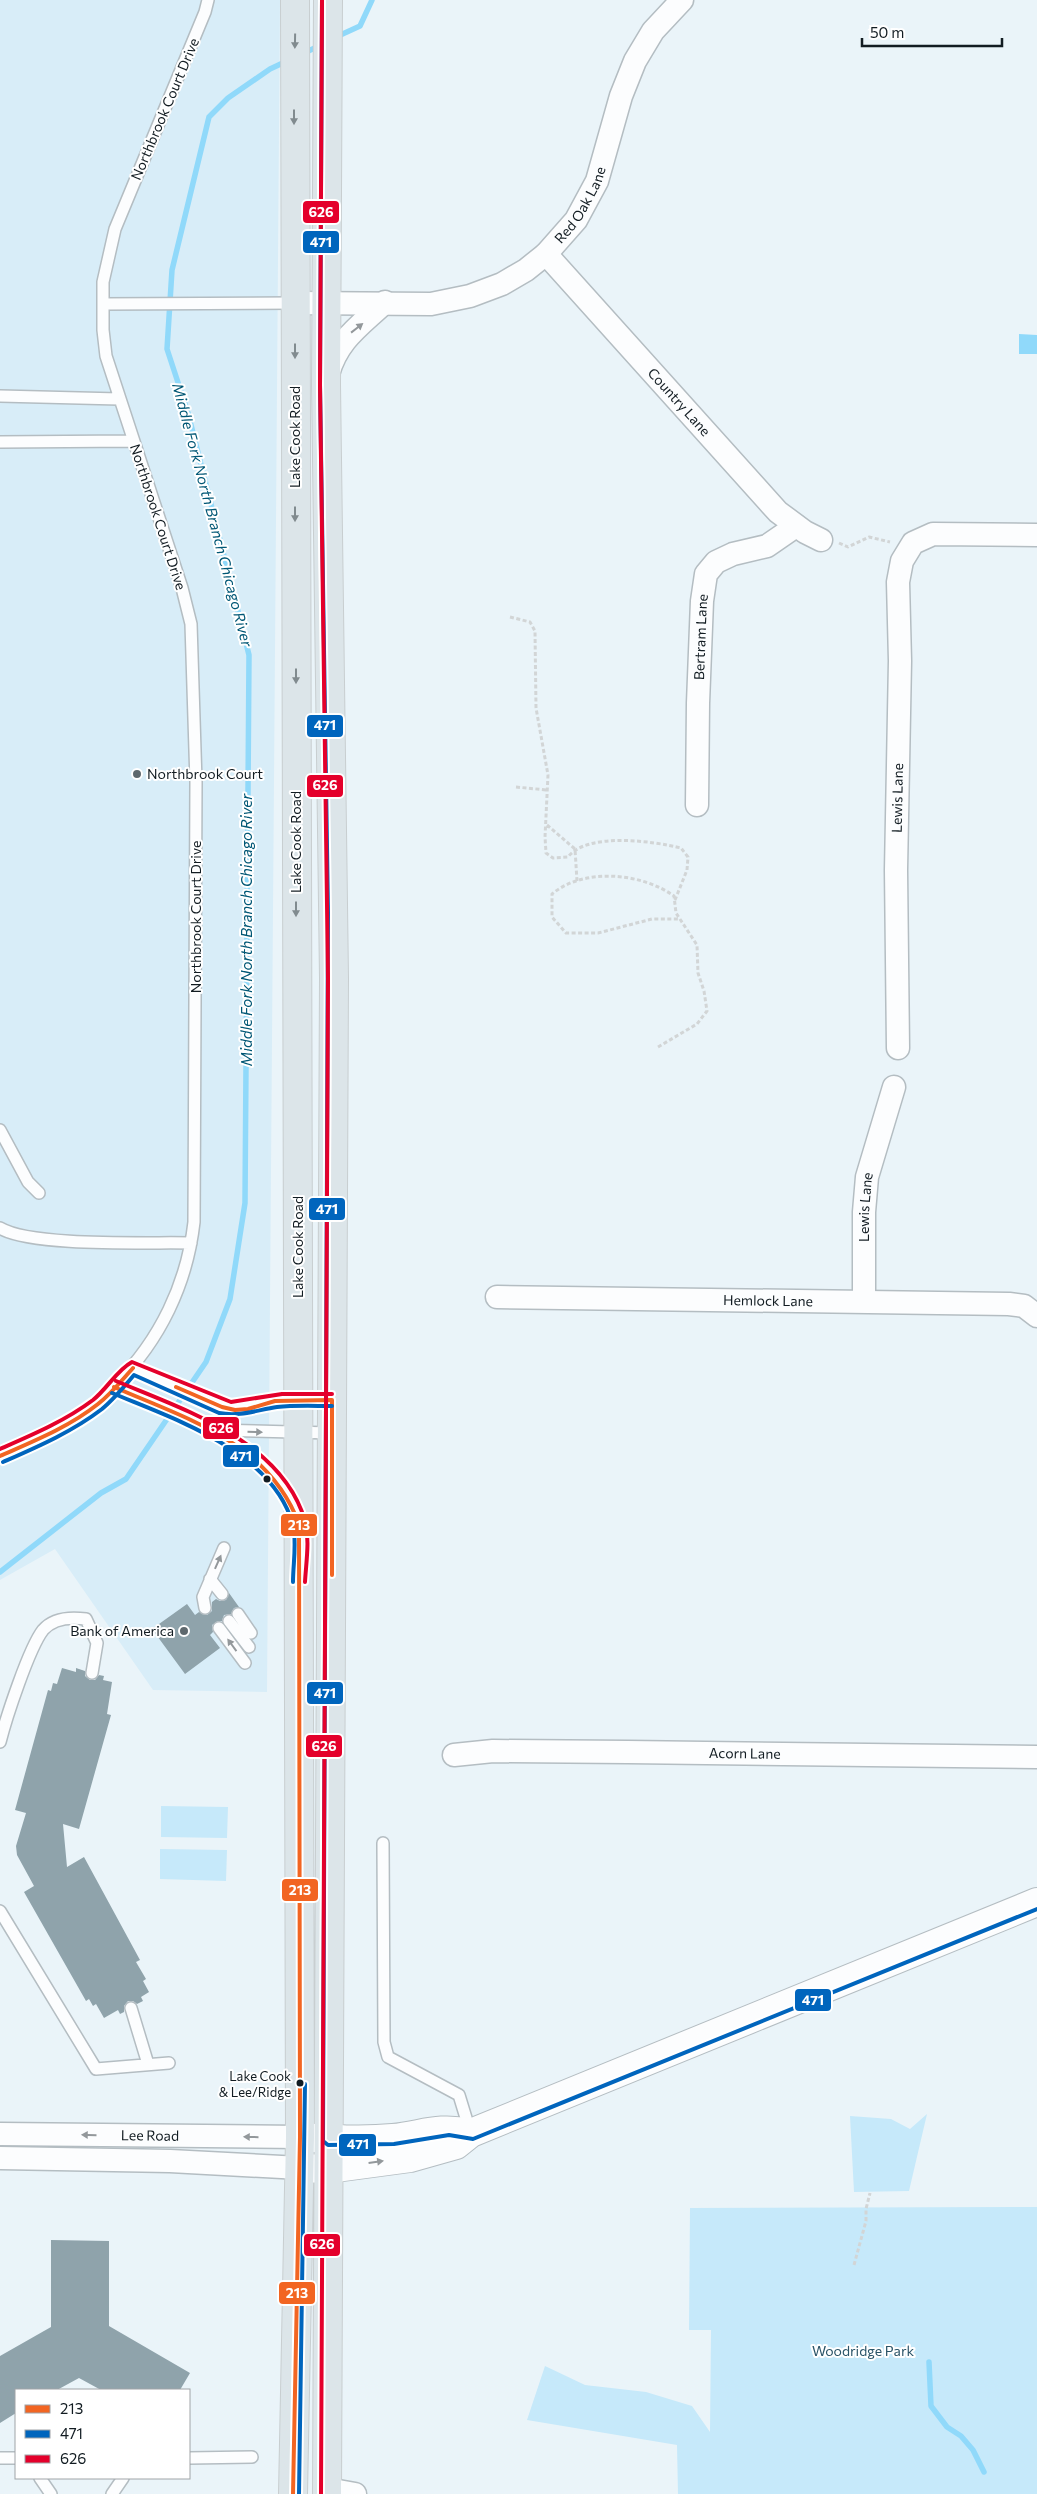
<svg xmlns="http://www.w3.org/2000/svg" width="1037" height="2494" font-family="Commissioner,sans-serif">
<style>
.built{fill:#d8edf8}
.green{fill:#c6e9fa}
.water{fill:#90d9fa}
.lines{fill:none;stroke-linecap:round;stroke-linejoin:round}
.stream{stroke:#90d9fa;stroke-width:5.5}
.building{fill:#8fa3ab}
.service-casing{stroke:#b4bdc2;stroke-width:14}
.minor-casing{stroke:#b4bdc2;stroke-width:25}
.tertiary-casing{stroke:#b4bdc2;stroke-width:30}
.primary-casing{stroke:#c8ced0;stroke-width:30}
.path{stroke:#d2d5d6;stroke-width:3;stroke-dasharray:4 2.5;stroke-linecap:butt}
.service{stroke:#fcfdfe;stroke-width:11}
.minor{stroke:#fcfdfe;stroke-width:22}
.tertiary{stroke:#fcfdfe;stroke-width:28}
.primary{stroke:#dce5e9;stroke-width:28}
.bus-1-casing{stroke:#fff;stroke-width:8}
.bus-2-casing{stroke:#fff;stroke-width:8}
.bus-3-casing{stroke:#fff;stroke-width:8}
.bus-1{stroke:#f26522;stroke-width:4}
.bus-2{stroke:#0065bd;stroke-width:4}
.bus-3{stroke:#e4002b;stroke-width:4}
.oneway{fill:#818b8f}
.oneway2{fill:#93989b}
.poi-dot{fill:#5e686d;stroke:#fff;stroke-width:2}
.bus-dot{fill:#121c22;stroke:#fff;stroke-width:2}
.labels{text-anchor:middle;stroke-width:4;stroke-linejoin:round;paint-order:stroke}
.bus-label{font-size:13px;fill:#121c22;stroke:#fff;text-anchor:end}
.street-label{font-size:14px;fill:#121c22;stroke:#fff}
.poi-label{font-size:14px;fill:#121c22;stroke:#fff;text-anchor:start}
.park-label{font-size:14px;fill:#2a5468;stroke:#fff}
.water-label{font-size:15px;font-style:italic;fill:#005775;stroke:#fff}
.line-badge{stroke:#fff;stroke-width:2}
.badge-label{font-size:14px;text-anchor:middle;font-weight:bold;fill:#fff}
</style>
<rect width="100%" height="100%" fill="#eaf4f9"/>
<path class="built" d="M0 0H280L267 1692 153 1690 55 1549 0 1580Z"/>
<path class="green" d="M161 1806 228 1807 227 1838 161 1837Z
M160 1849 227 1850 226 1881 160 1879Z
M927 2114 909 2191 854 2192 850 2116 891 2119 910 2129Z
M1037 2207V2494H678L677 2445 527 2420 545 2366 585 2385 646 2392 692 2406 710 2432 711 2330H689L690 2208Z"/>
<path class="water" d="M1019 334 1037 335V354H1019Z"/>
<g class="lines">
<path class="stream" d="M336 37 360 26 372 0
M302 54 321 45
M0 1572 101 1493 126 1479 206 1362 230 1299 245 1203 249 655 188 413 167 349 172 270 209 117 228 98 270 69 287 61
M929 2362 931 2406 947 2427 961 2436 973 2450 984 2472"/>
</g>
<path class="building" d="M229 1593 239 1607 234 1608 231 1614 224 1615 222 1621H218L212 1625 213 1632 210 1635 220 1648 185 1674 152 1629 187 1604 195 1615 199 1612 207 1615 212 1611V1602L216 1599 220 1601 226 1600Z
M62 1668 76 1672V1668L85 1671V1676L90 1680H95L99 1675 104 1676 103 1680 112 1682 107 1714 111 1715 79 1829 63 1824 67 1867 84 1857 140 1960 136 1962 146 1979 143 1981 149 1992 141 1997 143 2001 137 2004 133 2001H128L124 2006V2012L120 2014 118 2010 104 2018 96 2004 93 2006 89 1999 86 2001 24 1892 34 1886 17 1855 16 1846 26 1813 15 1810 48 1690 51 1691 53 1683 57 1684Z
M51 2240 109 2241V2326L190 2373 180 2390H101L79 2378 57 2390H16V2413L0 2423V2356L51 2327Z"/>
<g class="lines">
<defs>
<path id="service" d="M103 304 295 303
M0 396 119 399
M0 442 133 441
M0 1130 28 1182 39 1193
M0 1228C32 1247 149 1242 191 1243
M133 1368 222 1407C245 1412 254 1404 276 1401 294 1399 314 1400 332 1400
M114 1387C177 1415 258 1438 291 1505
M213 1430 331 1433
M0 1456C34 1441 68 1426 98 1404 105 1399 110 1391 116 1384 160 1340 187 1284 194 1222L196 782 191 624 182 588 106 356 103 330V282L115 229 205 12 208 0
M210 1579 222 1594
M205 1608 203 1597 224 1548
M238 1614 251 1633
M229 1621 249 1647
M219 1628 245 1663
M0 1742C6 1718 29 1648 43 1630 54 1617 71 1617 86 1619L97 1643 92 1673
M383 1843 384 2042 388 2057 459 2095 470 2131
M0 1911 96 2069 169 2063
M131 2008 148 2064
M0 2458H16
M189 2458 252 2457
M40 2478 51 2494
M112 2494 123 2478"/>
<g id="minor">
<path id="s1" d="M546 254 778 512 805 532 821 540"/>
<path id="s2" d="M295 303 431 304 470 296 502 284 526 270 546 254 576 220 597 181 621 96 635 61 653 31 682 0"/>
<path d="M328 374C338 339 360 326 385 302"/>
<path id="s3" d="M697 805 698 703 702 601 706 574 716 562 733 554 767 546 796 526"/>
<path id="s4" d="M898 1048 896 870 900 661 898 582 902 561 913 543 933 534 1037 535"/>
<path id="s5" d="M497 1297 1009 1304 1024 1306 1037 1316"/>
<path id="s6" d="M864 1301V1212L867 1177 894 1087"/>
<path id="s7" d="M454 1755 493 1751 628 1752 1037 1757"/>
<path id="s8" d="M0 2134 300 2137"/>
<path d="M0 2158 170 2161 300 2168"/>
<path d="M327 2489 355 2494"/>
</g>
<path id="tertiary" d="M300 2137C331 2139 362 2141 393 2138 422 2135 439 2126 469 2133
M300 2168 328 2169 410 2158 456 2145 471 2133 1037 1902"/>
<path id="primary" d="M293 2494 300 2137 295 0
M327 2494 334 978 326 385 328 0"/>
</defs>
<use href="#service" class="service-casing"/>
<use href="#minor" class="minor-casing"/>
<use href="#tertiary" class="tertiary-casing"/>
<use href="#primary" class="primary-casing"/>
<path class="path" d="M839 543 848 547 869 537 890 542
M510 617 530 622 535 631 536 708 548 775 545 837 546 853 553 858 568 857C587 832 653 841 681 848L688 857 687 870 675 900
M516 787 547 790
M547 825 575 849 577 881
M658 1047 697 1024 707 1011 704 991 698 973 697 945 676 913 674 896C642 873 584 867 552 894V917L566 933H598L652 919H679
M854 2265 866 2221V2209L870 2193"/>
<use href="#service" class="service"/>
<use href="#minor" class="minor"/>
<use href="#tertiary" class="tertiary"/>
<use href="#primary" class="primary"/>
<defs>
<path id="bus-1" d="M114 1387C187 1419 269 1442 299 1524L300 2137 293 2494
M176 1387 222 1407 235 1410 248 1409 275 1401 332 1400
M332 1400V1575
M0 1456C34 1441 69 1427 98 1404 111 1394 122 1380 133 1368"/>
<path id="bus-2" d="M322 0 320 385 328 912 323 2141 328 2145 394 2144 449 2135 473 2139 1037 1909
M112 1393C174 1419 273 1451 293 1525 297 1543 293 1564 293 1582
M3 1462C37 1447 72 1432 102 1409 114 1399 124 1387 134 1375L219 1413C240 1417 257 1410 277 1407 295 1405 314 1406 332 1406
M299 2494 305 2084"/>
<path id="bus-3" d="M116 1381C185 1410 282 1441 305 1521 310 1540 306 1563 305 1582
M0 1449C32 1435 65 1421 93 1400 107 1389 117 1370 132 1362L231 1402 282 1394H332
M321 2494 328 978 320 385 322 0"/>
</defs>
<use href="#bus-1" class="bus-1-casing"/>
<use href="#bus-2" class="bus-2-casing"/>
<use href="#bus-3" class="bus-3-casing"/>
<use href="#bus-1" class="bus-1"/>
<use href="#bus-2" class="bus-2"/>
<use href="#bus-3" class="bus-3"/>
</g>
<defs><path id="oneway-solid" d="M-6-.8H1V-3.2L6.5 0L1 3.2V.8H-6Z" transform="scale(1.25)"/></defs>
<g class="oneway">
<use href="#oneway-solid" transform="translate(295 41) rotate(91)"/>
<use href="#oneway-solid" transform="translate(294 117) rotate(90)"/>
<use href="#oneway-solid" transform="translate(295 351) rotate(90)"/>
<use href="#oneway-solid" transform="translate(295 514) rotate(90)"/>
<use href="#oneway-solid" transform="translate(296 676) rotate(90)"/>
<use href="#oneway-solid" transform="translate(296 909) rotate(90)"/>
</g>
<g class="oneway2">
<use href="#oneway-solid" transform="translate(357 328) rotate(-38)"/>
<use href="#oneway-solid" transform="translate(255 1432) rotate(2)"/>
<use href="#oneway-solid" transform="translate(218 1562) rotate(-66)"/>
<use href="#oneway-solid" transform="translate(232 1645) rotate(-126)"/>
<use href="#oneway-solid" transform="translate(89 2135) rotate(-179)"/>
<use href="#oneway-solid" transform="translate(251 2137) rotate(-179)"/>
<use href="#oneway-solid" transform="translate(376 2162) rotate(-8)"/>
</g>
<g class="poi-dot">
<circle cx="137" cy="774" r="5"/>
<circle cx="184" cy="1631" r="5"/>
</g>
<g class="bus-dot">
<circle cx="267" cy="1479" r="4.5"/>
<circle cx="300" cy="2083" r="4.5"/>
</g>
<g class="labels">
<g class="bus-label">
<text x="291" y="2081">Lake Cook<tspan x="291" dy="16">&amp; Lee/Ridge</tspan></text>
</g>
<g class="street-label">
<text transform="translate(165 109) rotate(-67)" y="5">Northbrook Court Drive</text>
<text dy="5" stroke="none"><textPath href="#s2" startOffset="324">Red Oak Lane</textPath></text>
<text dy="5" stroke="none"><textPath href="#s1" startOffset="199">Country Lane</textPath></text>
<text transform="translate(295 437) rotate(-90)" y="5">Lake Cook Road</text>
<text transform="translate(158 517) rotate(72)" y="5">Northbrook Court Drive</text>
<text dy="5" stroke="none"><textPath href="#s3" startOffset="168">Bertram Lane</textPath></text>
<text dy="5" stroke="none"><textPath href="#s4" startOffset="250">Lewis Lane</textPath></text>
<text transform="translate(296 842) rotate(-90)" y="5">Lake Cook Road</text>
<text transform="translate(196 917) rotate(-90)" y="5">Northbrook Court Drive</text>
<text dy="5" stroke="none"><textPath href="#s6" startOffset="94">Lewis Lane</textPath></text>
<text transform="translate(298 1247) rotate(-90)" y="5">Lake Cook Road</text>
<text dy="5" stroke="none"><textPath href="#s5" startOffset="271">Hemlock Lane</textPath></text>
<text dy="5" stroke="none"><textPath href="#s7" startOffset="291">Acorn Lane</textPath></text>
<text dy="5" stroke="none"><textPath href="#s8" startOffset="150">Lee Road</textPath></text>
</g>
<g class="poi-label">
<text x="147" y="779">Northbrook Court</text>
<text x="174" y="1636" text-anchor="end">Bank of America</text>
</g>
<g class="park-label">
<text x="863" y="2356">Woodridge Park</text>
</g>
<g class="water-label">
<text transform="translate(212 515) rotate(75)" y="5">Middle Fork North Branch Chicago River</text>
<text transform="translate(247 930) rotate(-90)" y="5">Middle Fork North Branch Chicago River</text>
</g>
</g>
<g class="line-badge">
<rect x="302" y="200" width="38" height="24" rx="5" fill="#e4002b"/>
<rect x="302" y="230" width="38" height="24" rx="5" fill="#0065bd"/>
<rect x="306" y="714" width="38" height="24" rx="5" fill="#0065bd"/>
<rect x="306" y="774" width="38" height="24" rx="5" fill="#e4002b"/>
<rect x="308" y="1197" width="38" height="24" rx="5" fill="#0065bd"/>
<rect x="202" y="1416" width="38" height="24" rx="5" fill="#e4002b"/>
<rect x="222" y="1444" width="38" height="24" rx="5" fill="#0065bd"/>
<rect x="280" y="1513" width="38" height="24" rx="5" fill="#f26522"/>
<rect x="306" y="1681" width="38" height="24" rx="5" fill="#0065bd"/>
<rect x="305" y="1734" width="38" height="24" rx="5" fill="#e4002b"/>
<rect x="281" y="1878" width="38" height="24" rx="5" fill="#f26522"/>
<rect x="794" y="1988" width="38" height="24" rx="5" fill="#0065bd"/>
<rect x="338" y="2133" width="39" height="24" rx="5" fill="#0065bd"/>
<rect x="303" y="2233" width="38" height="24" rx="5" fill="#e4002b"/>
<rect x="278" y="2281" width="38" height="24" rx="5" fill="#f26522"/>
</g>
<g class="badge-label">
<text x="321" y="217">626</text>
<text x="321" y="247">471</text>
<text x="325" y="730">471</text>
<text x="325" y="790">626</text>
<text x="327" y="1214">471</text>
<text x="221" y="1433">626</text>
<text x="241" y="1461">471</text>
<text x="299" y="1530">213</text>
<text x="325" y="1698">471</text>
<text x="324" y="1751">626</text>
<text x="300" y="1895">213</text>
<text x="813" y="2005">471</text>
<text x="358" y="2149">471</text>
<text x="322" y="2249">626</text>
<text x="297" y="2298">213</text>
</g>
<rect x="15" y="2389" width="175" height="90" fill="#ffffff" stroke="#a0a4a7"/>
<rect x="25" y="2405" width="25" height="8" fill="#f26522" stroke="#a0a4a7"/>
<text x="60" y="2414" font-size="15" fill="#121c22">213</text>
<rect x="25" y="2430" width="25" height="8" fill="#0065bd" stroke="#a0a4a7"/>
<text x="60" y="2439" font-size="15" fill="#121c22">471</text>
<rect x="25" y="2455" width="25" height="8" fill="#e4002b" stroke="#a0a4a7"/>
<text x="60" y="2464" font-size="15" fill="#121c22">626</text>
<path d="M862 38v8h140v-8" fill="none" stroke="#121c22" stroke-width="2.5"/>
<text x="870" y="38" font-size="15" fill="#121c22" stroke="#ffffff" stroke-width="4" paint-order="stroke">50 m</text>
</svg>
